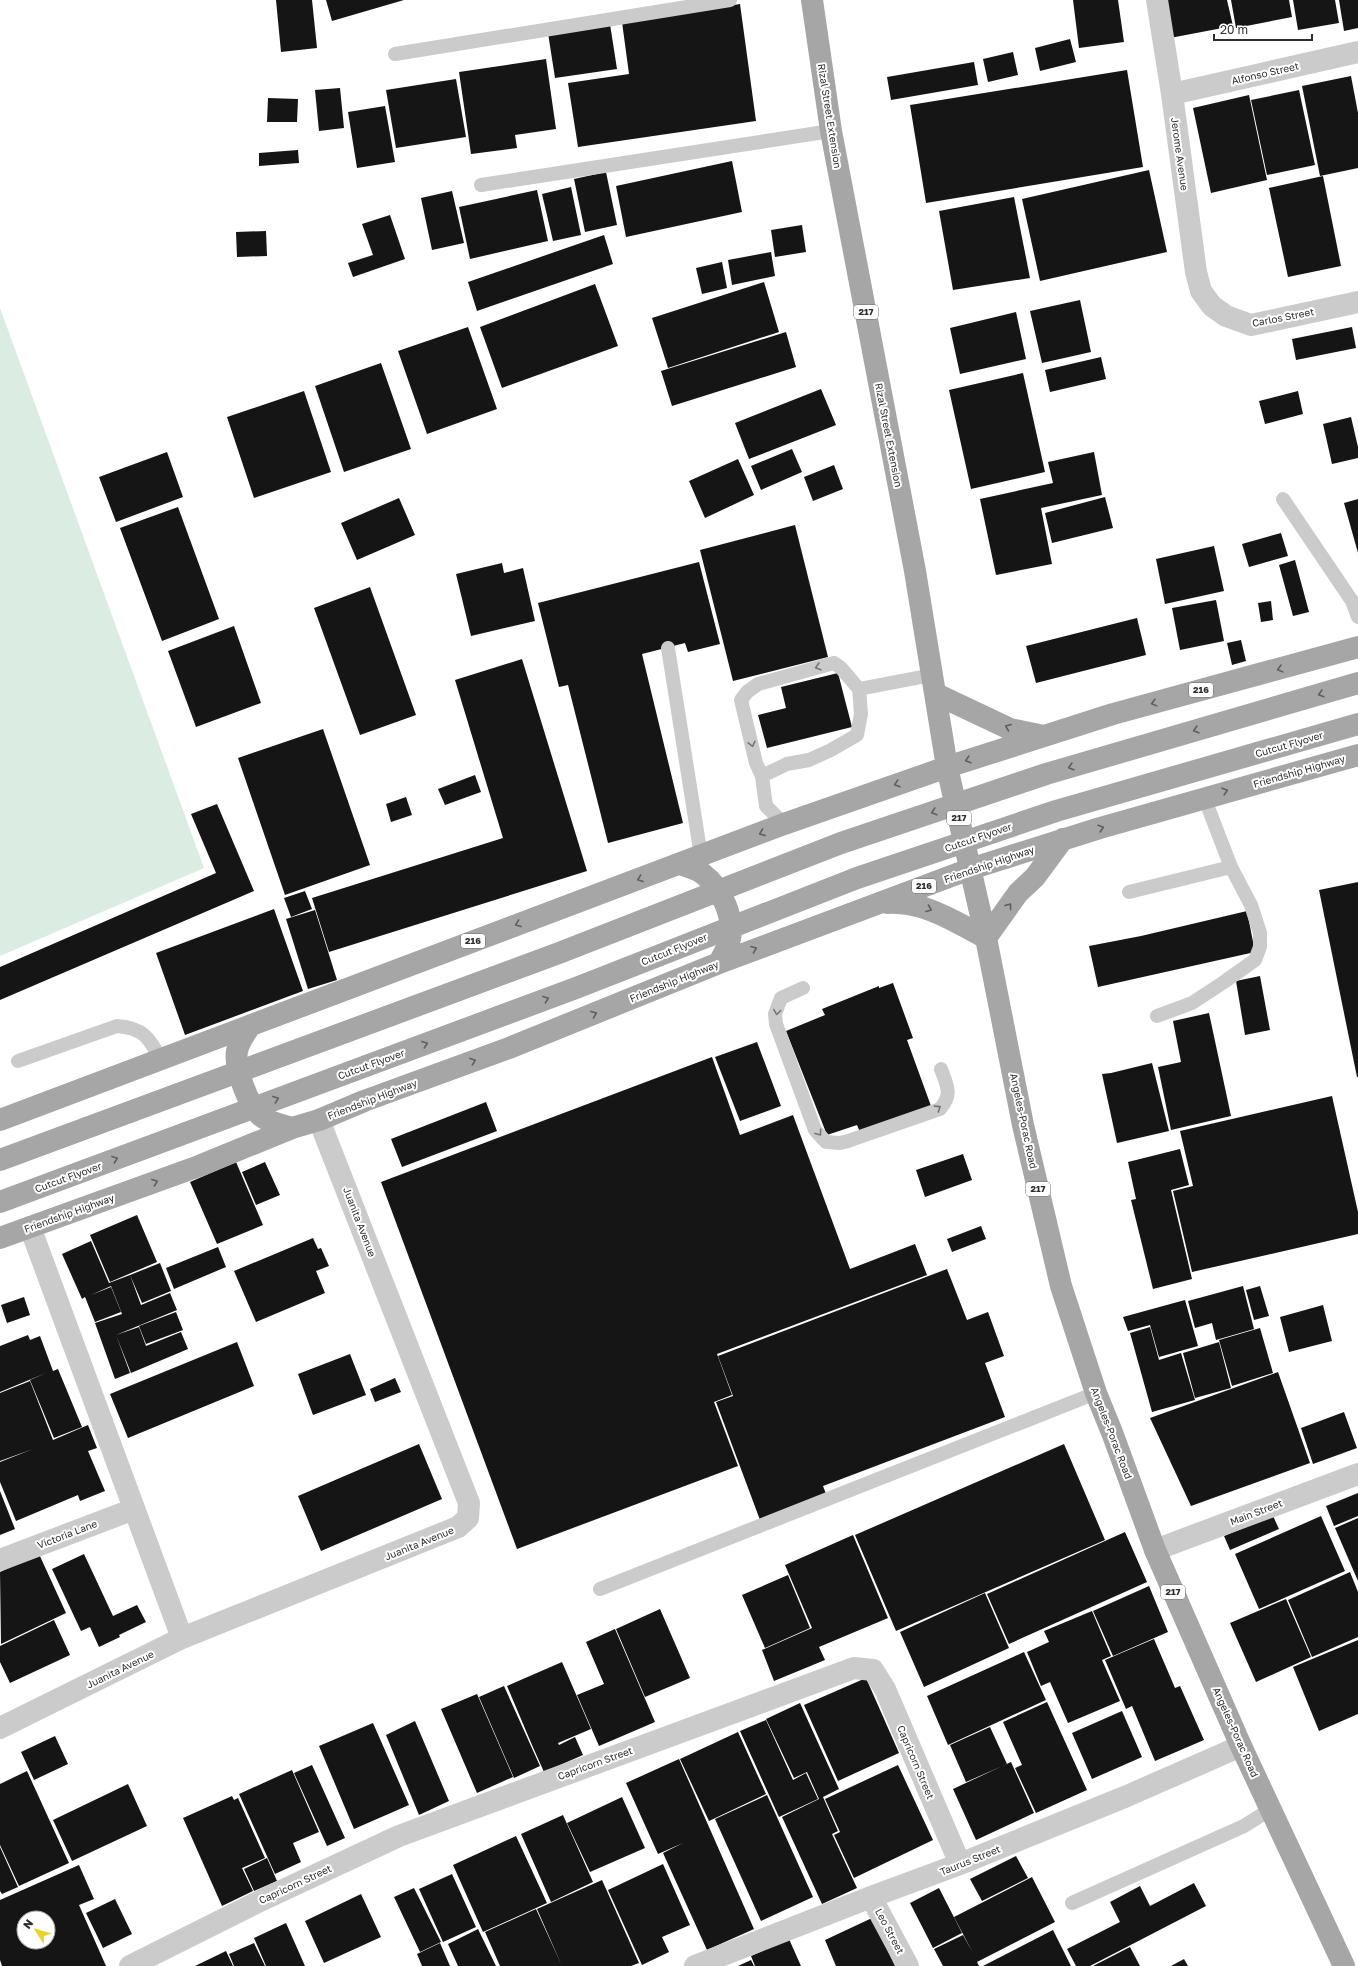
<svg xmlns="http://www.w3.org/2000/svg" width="1358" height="1966" font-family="'Golos Text',sans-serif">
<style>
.green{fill:#dbece2}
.building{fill:#151515;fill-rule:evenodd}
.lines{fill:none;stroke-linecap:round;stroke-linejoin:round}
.service{stroke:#cbcbcb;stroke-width:14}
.minor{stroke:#cbcbcb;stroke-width:22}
.primary{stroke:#a6a6a6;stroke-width:22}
.primary-bridge{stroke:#a6a6a6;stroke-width:22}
.oneway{stroke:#757575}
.oneway2{stroke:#5e5e5e}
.labels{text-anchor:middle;stroke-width:4;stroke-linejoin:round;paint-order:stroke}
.shield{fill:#fff;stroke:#6d6d6d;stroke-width:1}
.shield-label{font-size:9px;font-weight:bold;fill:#2e2e2e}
.street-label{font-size:10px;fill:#2e2e2e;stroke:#fff}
</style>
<rect width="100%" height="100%" fill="#fff"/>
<path class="green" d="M0 308 204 868 0 956Z"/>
<path class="building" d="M276 0H312L317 48 281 52Z
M326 0H404L332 21Z
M1073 0H1118L1124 42 1079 48Z
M1163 0H1227L1233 26 1170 38Z
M1231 0H1289L1292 17 1236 28Z
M1293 0H1335L1339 23 1298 30Z
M1339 0H1358V28L1344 31Z
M740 4 756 121 578 147 568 83 629 74 622 22Z
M610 24 617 69 555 78 548 33Z
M1070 39 1076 62 1040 71 1035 48Z
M1013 52 1018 75 988 82 983 59Z
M546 59 556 129 515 135 517 148 471 154 459 72Z
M974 62 978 85 891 100 887 77Z
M1127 70 1143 167 926 203 910 105Z
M1351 76 1358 113V168L1320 176 1302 86Z
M456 79 466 137 396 148 386 90Z
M340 88 344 128 319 131 315 90Z
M1299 90 1315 165 1267 175 1251 100Z
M1249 95 1267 180 1211 193 1193 108Z
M268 98 298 99 297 122H267Z
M385 106 395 162 357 168 348 112Z
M298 150 299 163 259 166V153Z
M732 161 742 212 626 237 616 186Z
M1149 170 1167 252 1040 281 1022 199Z
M606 172 617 225 585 232 574 179Z
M1323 176 1341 266 1288 277 1269 188Z
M571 187 581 235 553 241 542 194Z
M537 190 548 241 470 259 459 207Z
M452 191 464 243 432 250 421 198Z
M1014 197 1030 278 953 290 939 211Z
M390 215 405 259 353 277 348 263 373 255 362 224Z
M802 225 806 252 775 257 771 230Z
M266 231 267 256 237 257 236 232Z
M604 235 613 264 477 311 468 282Z
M771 252 775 276 732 285 728 260Z
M722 262 727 288 702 294 696 268Z
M764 282 779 332 668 368 652 318Z
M595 284 618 346 502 388 480 327Z
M1080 300 1091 352 1042 363 1030 311Z
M1016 312 1026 359 960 374 950 328Z
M468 327 497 409 427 434 398 351Z
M1352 327 1356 348 1296 360 1292 339Z
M786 332 796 367 672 406 661 371Z
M1101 357 1106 379 1050 392 1045 370Z
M381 363 411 449 344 472 315 386Z
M1023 373 1045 472 971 489 949 390Z
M821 389 836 425 749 459 735 423Z
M304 391 331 472 254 498 227 417Z
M1298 391 1303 414 1265 424 1259 401Z
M1351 417 1358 447V458L1332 464 1323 424Z
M792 449 802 472 761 490 751 466Z
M167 452 183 497 116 522 99 477Z
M1094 452 1102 495 1041 508 1052 564 996 575 980 499 1053 483 1048 462Z
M738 459 754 495 705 518 689 481Z
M834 465 843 489 813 501 804 477Z
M1105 497 1113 528 1052 543 1045 513Z
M399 498 415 535 357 560 341 523Z
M1358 499V553L1344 503Z
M178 507 219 619 162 641 120 528Z
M795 525 828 657 733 681 700 550Z
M1281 533 1288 556 1249 567 1242 544Z
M1214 546 1224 591 1165 604 1156 559Z
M1295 560 1309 612 1293 616 1279 565Z
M699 562 720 644 688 652 685 643 642 654 683 823 608 843 568 685 559 687 538 603Z
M502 563 504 573 523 568 535 621 471 636 456 574Z
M370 587 416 715 360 735 314 608Z
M1216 600 1224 641 1180 650 1172 608Z
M1271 601 1273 620 1261 622 1258 603Z
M1137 618 1146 655 1036 683 1026 646Z
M234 626 261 703 196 727 168 651Z
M1241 640 1246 661 1232 665 1227 643Z
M522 659 587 871 329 952 312 898 503 838 455 680Z
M838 673 852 727 767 748 758 715 786 708 781 687Z
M323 729 370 865 285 895 238 758Z
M475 775 481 792 445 805 438 789Z
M406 797 412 815 391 822 386 804Z
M217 804 254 891 0 1000V967L216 873 191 814Z
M1358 882V1077H1357L1319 890Z
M305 891 312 909 291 917 284 898Z
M274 909 303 991 185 1035 156 953Z
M315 910 337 980 308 989 286 919Z
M1247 911 1255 952 1098 987 1089 946 1141 936Z
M1260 976 1270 1030 1245 1035 1236 981Z
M893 983 913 1038 907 1040 931 1106 860 1132 857 1125 827 1135 786 1031 825 1015 822 1009 879 986V988Z
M1209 1013 1231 1116 1171 1130 1158 1067 1181 1062 1173 1021Z
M757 1042 781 1106 740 1121 715 1057Z
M712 1057 740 1135 793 1115 850 1269 915 1244 927 1275 717 1354 732 1395 714 1402 738 1466 517 1549 381 1182Z
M1152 1063 1169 1131 1117 1143 1102 1074 1111 1073Z
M1332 1096 1358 1212V1234L1192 1272 1173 1191 1193 1186 1180 1131Z
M486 1102 497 1131 402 1167 391 1139Z
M1180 1149 1189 1185 1171 1190 1192 1279 1153 1289 1131 1200 1136 1199 1128 1162Z
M963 1154 972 1180 925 1197 916 1170Z
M236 1162 263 1225 217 1244 190 1182Z
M265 1162 280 1195 256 1205 242 1172Z
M137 1215 157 1262 110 1282 90 1235Z
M981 1226 986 1239 952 1252 947 1239Z
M313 1238 318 1249 321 1248 329 1266 316 1271 325 1293 256 1322 234 1271Z
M91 1241 109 1283 130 1275 141 1305 170 1293 177 1310 116 1335 130 1373 115 1379 95 1323 122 1314 111 1286 91 1295 111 1287 121 1312 95 1322 85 1297 82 1299 62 1254Z
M218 1247 226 1267 174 1289 166 1268Z
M160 1263 171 1291 142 1303 130 1275Z
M947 1269 967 1320 988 1312 1004 1356 985 1363 1005 1417 823 1486 826 1494 760 1520 716 1402 733 1396 718 1356Z
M1243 1286 1254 1329 1216 1340 1212 1323 1195 1328 1188 1301Z
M1260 1286 1269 1316 1254 1320 1246 1290Z
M24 1297 30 1315 7 1323 1 1305Z
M1185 1300 1198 1346 1159 1357 1150 1325 1128 1331 1123 1317Z
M1323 1305 1332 1341 1289 1352 1280 1317Z
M176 1312 183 1330 146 1344 139 1326Z
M139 1327 146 1346 181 1332 188 1349 131 1373 116 1335Z
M1150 1327 1159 1360 1181 1353 1195 1400 1152 1412 1130 1333Z
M1260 1328 1273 1373 1232 1386 1219 1340Z
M28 1335 30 1340 40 1336 53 1371 58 1369 82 1427 54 1438 30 1380 46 1373 0 1392V1346Z
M237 1342 254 1386 128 1438 110 1394Z
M1219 1342 1231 1388 1195 1398 1183 1353Z
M350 1354 366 1395 313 1415 298 1374Z
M1278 1372 1310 1463 1191 1506 1150 1418Z
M395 1378 401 1392 375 1402 370 1389Z
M30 1381 53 1440 88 1425 97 1448 88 1451 105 1491 80 1501 78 1495 16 1521 0 1482V1462L33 1449 0 1461V1393Z
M1344 1412 1357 1448 1313 1464 1301 1428Z
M419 1444 442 1499 321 1551 298 1496Z
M1064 1444 1105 1540 896 1631 855 1535Z
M0 1491 15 1529 0 1535Z
M1358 1493V1516L1334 1526 1326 1506Z
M1273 1516 1279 1529 1230 1550 1224 1536Z
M1321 1516 1345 1571 1259 1609 1235 1554Z
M1358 1518V1581L1335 1528Z
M1125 1532 1147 1582 1009 1644 987 1594Z
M853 1535 888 1618 819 1647 825 1660 774 1681 762 1650 812 1628 785 1565Z
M39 1554 66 1613 1 1644 0 1572Z
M84 1554 113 1616 137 1605 146 1622 119 1635 110 1617 120 1637 99 1647 90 1627 81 1631 52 1569Z
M1350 1572 1358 1592V1637L1312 1657 1288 1600Z
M788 1575 810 1628 765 1648 742 1595Z
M1149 1586 1168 1632 1113 1656 1093 1611Z
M985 1593 1009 1648 924 1687 900 1632Z
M1286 1599 1311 1657 1256 1682 1230 1623Z
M660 1609 690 1678 645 1697 616 1629Z
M1092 1611 1111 1656 1102 1660 1120 1701 1068 1723 1050 1682 1041 1686 1027 1652 1049 1642 1044 1631Z
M54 1620 70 1655 10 1683 0 1662V1646Z
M615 1629 655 1722 599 1746 577 1695 604 1684 586 1642Z
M1154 1639 1175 1688 1180 1686 1204 1740 1155 1761 1132 1706 1126 1709 1105 1660Z
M1358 1640V1714L1319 1731 1293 1667Z
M1024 1652 1046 1700 948 1745 927 1696Z
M562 1662 591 1729 558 1743 559 1745 575 1737 583 1755 544 1772 532 1745 542 1741 532 1745 507 1686Z
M866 1678 899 1753 838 1781 804 1705Z
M504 1686 540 1766 514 1778 479 1697Z
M477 1694 513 1777 477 1793 441 1709Z
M1047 1702 1087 1790 1036 1813 1015 1768 1022 1765 1003 1722Z
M800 1703 839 1789 823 1797 838 1831 832 1834 857 1888 822 1904 782 1817 819 1799 807 1772 794 1778 766 1719Z
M1122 1711 1142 1757 1092 1779 1072 1733Z
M766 1720 793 1780 806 1773 818 1799 779 1817 740 1731Z
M415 1721 449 1801 419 1815 386 1735Z
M373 1723 409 1805 354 1829 319 1746Z
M990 1727 1007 1764 966 1782 950 1745Z
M738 1732 766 1794 709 1821 680 1759Z
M55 1736 68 1764 34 1780 21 1752Z
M679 1759 754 1929 707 1950 663 1853 683 1843 658 1854 626 1783Z
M1011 1762 1034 1813 976 1840 953 1789Z
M312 1765 345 1838 327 1846 294 1773Z
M898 1765 933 1840 854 1878 834 1835 840 1832 825 1799Z
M292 1770 319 1832 293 1843 301 1862 275 1874 239 1794Z
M27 1771 69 1863 19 1886 0 1845V1784Z
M128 1784 147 1826 72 1861 53 1820Z
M767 1795 813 1897 761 1921 715 1819Z
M232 1796 234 1800 238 1798 265 1858 242 1868 253 1891 222 1906 183 1818Z
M622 1797 645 1848 590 1872 567 1823Z
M563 1815 593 1882 551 1902 521 1834Z
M516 1836 547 1903 483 1932 453 1865Z
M0 1847 18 1887 2 1894 0 1891Z
M1016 1856 1028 1878 982 1901 970 1879Z
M267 1858 277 1881 254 1891 244 1869Z
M663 1864 690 1925 662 1937 669 1952 642 1965 608 1890Z
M79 1865 94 1899 79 1905 106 1966H2L0 1960V1900ZM24 1918H48V1942H24Z
M452 1874 476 1927 443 1942 419 1889Z
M1032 1877 1055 1922 977 1962 979 1966H943L934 1949 963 1935 973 1953 954 1917Z
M602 1880 639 1963 631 1966H562L537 1909Z
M1194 1883 1206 1906 1090 1966H1076L1067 1949 1120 1922 1110 1902 1140 1886 1150 1906Z
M414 1888 441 1942 420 1952 402 1914 416 1908 402 1914 394 1897Z
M939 1888 962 1933 933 1948 910 1903Z
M361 1894 381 1937 324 1963 305 1921Z
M115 1899 132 1934 103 1948 86 1913Z
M536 1909 562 1966H500L485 1932Z
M872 1918 895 1966H836L825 1940Z
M286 1923 305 1966H266L254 1938Z
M478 1929 496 1966H458L448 1944Z
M1053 1930 1071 1966H983Z
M789 1939 801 1966H755L751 1956Z
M254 1943 265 1966H234L229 1954Z
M440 1943 450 1966H422L417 1954Z
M1130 1947 1140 1966H1093Z
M226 1951 233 1966H195Z
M1184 1959 1188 1966H1171Z
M751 1960 754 1966H738Z"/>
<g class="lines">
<path class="service" d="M395 54 730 0
M481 185 831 131
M1283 499 1352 601 1358 617
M668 648 701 856
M762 776 756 763 741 700 747 692 758 684 834 663 841 668 859 689
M784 824 766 806 762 776 787 764 809 760 831 750 857 735 861 714 859 689 932 675
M1129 892 1231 867
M803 988 781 998 775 1014 776 1024 815 1130 826 1142 840 1143 848 1141 940 1109C953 1094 947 1086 941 1069
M1157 1016 1192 1003 1224 982 1255 960 1260 947V933L1251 905 1231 867 1204 797
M18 1061 117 1026C144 1028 149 1038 161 1060
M600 1589 1096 1393
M1072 1903 1244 1826 1271 1809"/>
<path class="minor" d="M1157 0 1172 94 1196 272 1201 291 1212 306 1226 316 1251 325 1358 302
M1172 94 1358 52
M30 1227 182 1638
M1155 1550 1358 1474
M0 1560 134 1509
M0 1728 182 1638 458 1527 468 1518 469 1503 319 1120
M871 1897 908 1966
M130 1966 262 1900 399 1836 854 1668 873 1670 885 1689 960 1864
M695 1966 871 1897 960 1864 1127 1796 1241 1746"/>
<path class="primary" d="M812 0 831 131 915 571 947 767 986 938 1023 1125 1061 1286 1096 1393 1113 1435 1155 1550 1241 1746 1344 1966
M936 694 1010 729 1044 736
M680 864C688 867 697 869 703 874 722 888 736 920 729 943 726 950 722 957 719 963
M887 903C924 901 954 921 986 938
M986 938 1018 893 1035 877 1063 839
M250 1026C245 1034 239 1041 237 1051 234 1066 248 1106 261 1116 270 1123 282 1125 292 1128
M0 1120 784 824 947 767 1113 714 1358 647
M0 1238 199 1166 292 1128 319 1120 364 1101 509 1048 719 963 970 869 1100 828 1358 755"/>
<path class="primary-bridge" d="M0 1160 559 953 841 843 1046 774 1358 683
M0 1202 576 988 857 878 1056 811 1358 724"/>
</g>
<defs><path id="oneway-chevron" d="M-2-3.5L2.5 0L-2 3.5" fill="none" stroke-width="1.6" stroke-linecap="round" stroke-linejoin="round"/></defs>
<g class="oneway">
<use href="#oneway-chevron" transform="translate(818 667) rotate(164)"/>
<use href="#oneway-chevron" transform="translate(752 744) rotate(77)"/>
<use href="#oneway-chevron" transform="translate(777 1012) rotate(98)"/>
<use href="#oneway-chevron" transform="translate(938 1108) rotate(-33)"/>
<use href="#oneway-chevron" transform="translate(819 1133) rotate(54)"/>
</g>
<g class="oneway2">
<use href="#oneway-chevron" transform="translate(1280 669) rotate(165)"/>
<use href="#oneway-chevron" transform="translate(1321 694) rotate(164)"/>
<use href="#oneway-chevron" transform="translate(1154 703) rotate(165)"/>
<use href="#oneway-chevron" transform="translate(1008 727) rotate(-158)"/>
<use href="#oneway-chevron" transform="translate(1196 730) rotate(164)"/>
<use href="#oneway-chevron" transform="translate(968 760) rotate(163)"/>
<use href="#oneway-chevron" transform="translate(1071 767) rotate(164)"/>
<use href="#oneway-chevron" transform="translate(897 784) rotate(161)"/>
<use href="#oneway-chevron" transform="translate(1225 791) rotate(-16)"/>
<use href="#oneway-chevron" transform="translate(934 812) rotate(161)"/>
<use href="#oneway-chevron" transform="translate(1101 828) rotate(-17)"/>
<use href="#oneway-chevron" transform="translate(762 833) rotate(159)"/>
<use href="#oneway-chevron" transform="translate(640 879) rotate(160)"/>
<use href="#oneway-chevron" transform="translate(1009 906) rotate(-54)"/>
<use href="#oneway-chevron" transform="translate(929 909) rotate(21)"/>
<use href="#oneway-chevron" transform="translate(518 924) rotate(159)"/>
<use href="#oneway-chevron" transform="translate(754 949) rotate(-21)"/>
<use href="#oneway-chevron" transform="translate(546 999) rotate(-20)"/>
<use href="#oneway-chevron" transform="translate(594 1014) rotate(-22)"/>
<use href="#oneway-chevron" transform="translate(425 1044) rotate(-20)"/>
<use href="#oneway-chevron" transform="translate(473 1061) rotate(-20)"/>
<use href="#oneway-chevron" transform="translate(276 1099) rotate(-20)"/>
<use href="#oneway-chevron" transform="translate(115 1159) rotate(-20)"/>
<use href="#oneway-chevron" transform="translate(155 1182) rotate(-20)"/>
</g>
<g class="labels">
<g class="shield">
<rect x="854" y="305" width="24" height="14" rx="3"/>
<rect x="1189" y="683" width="24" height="14" rx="3"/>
<rect x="947" y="811" width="24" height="14" rx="3"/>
<rect x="912" y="879" width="24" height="14" rx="3"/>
<rect x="461" y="934" width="24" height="14" rx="3"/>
<rect x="1026" y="1182" width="24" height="14" rx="3"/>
<rect x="1161" y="1585" width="24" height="14" rx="3"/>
</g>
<g class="shield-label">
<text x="866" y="315">217</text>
<text x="1201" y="693">216</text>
<text x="959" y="821">217</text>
<text x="924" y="889">216</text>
<text x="473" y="944">216</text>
<text x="1038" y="1192">217</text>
<text x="1173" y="1595">217</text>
</g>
<g class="street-label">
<text transform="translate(1265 73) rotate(-13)" y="4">Alfonso Street</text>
<text transform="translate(830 116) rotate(81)" y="4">Rizal Street Extension</text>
<text transform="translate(1180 154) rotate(82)" y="4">Jerome Avenue</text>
<text transform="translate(1283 317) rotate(-11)" y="4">Carlos Street</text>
<text transform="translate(889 435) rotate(79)" y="4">Rizal Street Extension</text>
<text transform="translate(1289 744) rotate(-16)" y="4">Cutcut Flyover</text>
<text transform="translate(1299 771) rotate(-16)" y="4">Friendship Highway</text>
<text transform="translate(978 837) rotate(-19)" y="4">Cutcut Flyover</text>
<text transform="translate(989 864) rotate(-19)" y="4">Friendship Highway</text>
<text transform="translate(674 949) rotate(-22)" y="4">Cutcut Flyover</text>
<text transform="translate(674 981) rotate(-22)" y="4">Friendship Highway</text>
<text transform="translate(371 1064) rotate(-20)" y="4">Cutcut Flyover</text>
<text transform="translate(372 1099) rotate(-21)" y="4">Friendship Highway</text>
<text transform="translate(1024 1121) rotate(78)" y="4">Angeles-Porac Road</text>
<text transform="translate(68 1177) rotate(-20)" y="4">Cutcut Flyover</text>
<text transform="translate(69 1213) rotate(-20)" y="4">Friendship Highway</text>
<text transform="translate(360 1222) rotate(69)" y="4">Juanita Avenue</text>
<text transform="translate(1112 1433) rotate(69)" y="4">Angeles-Porac Road</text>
<text transform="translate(1256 1512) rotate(-21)" y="4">Main Street</text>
<text transform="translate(67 1534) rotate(-21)" y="4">Victoria Lane</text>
<text transform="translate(419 1543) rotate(-22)" y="4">Juanita Avenue</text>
<text transform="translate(120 1669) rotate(-26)" y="4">Juanita Avenue</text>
<text transform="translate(1236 1732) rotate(66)" y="4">Angeles-Porac Road</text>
<text transform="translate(916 1762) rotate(67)" y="4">Capricorn Street</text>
<text transform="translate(595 1763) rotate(-20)" y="4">Capricorn Street</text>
<text transform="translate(970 1860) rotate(-22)" y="4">Taurus Street</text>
<text transform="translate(295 1884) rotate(-25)" y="4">Capricorn Street</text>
<text transform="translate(890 1931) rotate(62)" y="4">Leo Street</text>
</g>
</g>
<g transform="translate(36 1930) rotate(307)"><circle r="19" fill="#ffffff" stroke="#ababab"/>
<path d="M0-3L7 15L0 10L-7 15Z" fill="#ead32b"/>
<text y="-6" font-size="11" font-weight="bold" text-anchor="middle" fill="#2e2e2e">N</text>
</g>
<path d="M1214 34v6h98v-6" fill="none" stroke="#2e2e2e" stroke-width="2"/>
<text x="1220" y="34" font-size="12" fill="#2e2e2e" stroke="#ffffff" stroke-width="3" paint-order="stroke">20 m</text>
</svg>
